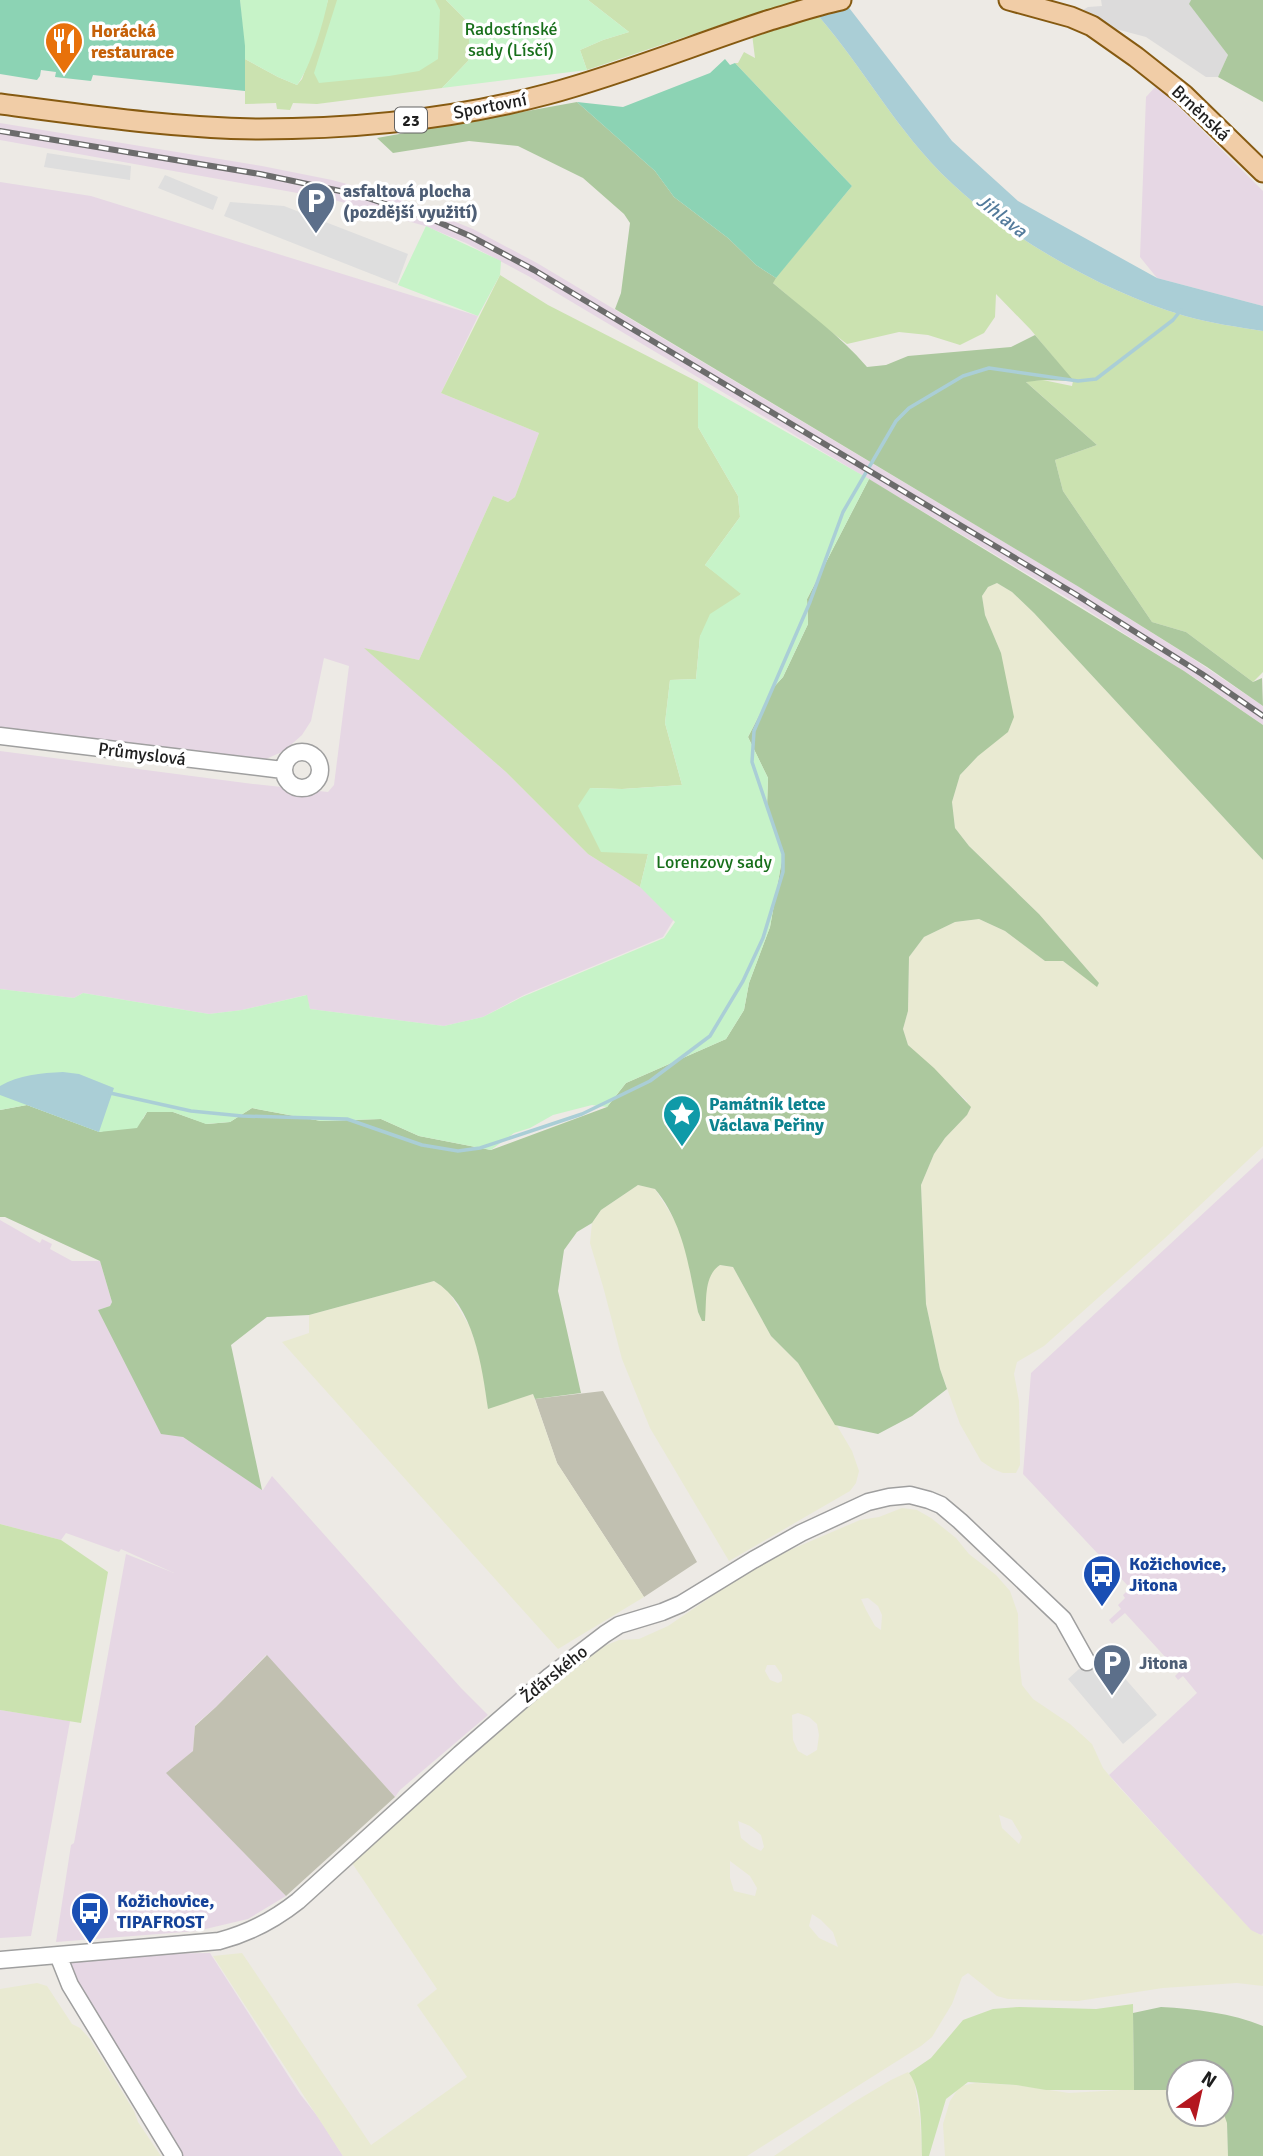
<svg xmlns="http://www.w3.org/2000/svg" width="1263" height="2156" font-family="Signika,sans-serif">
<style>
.residential{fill:#dcdbdb}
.industrial{fill:#e6d7e4}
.construction{fill:#c1c0b1}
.farmland{fill:#e9ead2;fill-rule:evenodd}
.grass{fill:#cbe2b0}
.forest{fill:#acc89e}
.park{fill:#c7f3c8}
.pitch{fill:#8cd3b4}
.parking{fill:#dedede}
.water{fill:#aaced6}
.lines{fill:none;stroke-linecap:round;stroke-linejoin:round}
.stream{stroke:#aaced6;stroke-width:3.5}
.minor-casing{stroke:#9f9f9f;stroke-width:19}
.major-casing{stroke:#865a11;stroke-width:23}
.minor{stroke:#fff;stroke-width:16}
.major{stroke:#f1cda7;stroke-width:19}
.rail-casing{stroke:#6c6c6c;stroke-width:6}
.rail{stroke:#fff;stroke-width:3.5;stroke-dasharray:10;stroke-linecap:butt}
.labels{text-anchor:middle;stroke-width:7;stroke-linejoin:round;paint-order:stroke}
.shield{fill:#fff;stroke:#626262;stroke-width:2}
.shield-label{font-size:16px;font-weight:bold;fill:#1e1e1e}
.park-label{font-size:18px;fill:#186f1b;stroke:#fff}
.food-label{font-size:18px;font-weight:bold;fill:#c56008;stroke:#fff;text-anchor:start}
.street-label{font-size:18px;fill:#1e1e1e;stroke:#fff}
.service-label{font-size:18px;font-weight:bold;fill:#4e5e75;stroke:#fff;text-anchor:start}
.culture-label{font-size:18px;font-weight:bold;fill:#0d838f;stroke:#fff;text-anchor:start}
.transit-label{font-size:18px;font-weight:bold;fill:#164399;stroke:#fff;text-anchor:start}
.water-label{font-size:19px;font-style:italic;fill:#527a9b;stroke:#fff}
</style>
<rect width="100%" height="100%" fill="#edeae5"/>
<path class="residential" d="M1101 0H1191L1190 4 1228 55 1218 77H1206L1146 37 1071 17 1088 7 1102 6Z"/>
<path class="industrial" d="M1157 85 1263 191V306L1157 278 1140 257 1146 97Z
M0 123 262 166 332 180 391 196 473 229 537 263 1079 587 1192 658 1263 706V725L1198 680 1071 600 530 277 466 243 425 226 331 199 0 140Z
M0 182 91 196 478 316 441 393 539 433 515 497 508 502 493 496 419 660 366 649 506 772 588 854 642 888 674 919 663 937 524 995 483 1017 444 1026 310 1009 306 995 242 1010 209 1014 83 993 74 998 0 989V751L253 784 328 792 334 785 349 666 324 658 311 721 302 735 284 751 259 762 0 727Z
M1263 1158V1933L1261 1935 1251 1931 1109 1775 1197 1693 1183 1676 1178 1680 1175 1676 1179 1672 1125 1613 1112 1624 1109 1620 1121 1609 1118 1605 1125 1598 1123 1595 1130 1588 1023 1474 1031 1373Z
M0 1220 40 1243 42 1239 52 1244 50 1249 72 1261H100L112 1302 110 1306 98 1310 183 1437 263 1490 272 1476 461 1688 488 1715 400 1790 395 1797 266 1655 216 1707 195 1725 193 1751 167 1773 286 1896 248 1919 197 1931 56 1942 71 1845 74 1843 126 1554 174 1573 121 1549 119 1552 66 1533 61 1540 0 1524Z
M0 1710 70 1721 31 1936 0 1938Z
M210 1953 300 2094 318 2117 343 2156H174L58 1955Z"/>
<path class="construction" d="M603 1391 697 1562 644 1597 557 1463 535 1399Z
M267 1655 395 1797 286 1896 166 1773 193 1751 195 1726 216 1707Z"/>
<path class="farmland" d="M997 583 1012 592 1034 613 1263 860V1146L1164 1239 1044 1346 1017 1362 1014 1374 1019 1401 1020 1465 1016 1473H1003L993 1469 981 1461 960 1424 940 1369 926 1304 921 1185 934 1154 945 1138 967 1115V1101L908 1045 903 1029 908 1011 909 957 924 937 955 922 979 919 1005 931 1045 961H1063L1097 986 1099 983 1039 914 969 846 955 828 952 802 960 775 978 756 1001 653 985 615 982 596 988 587Z
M638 1185 655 1189 674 1219 685 1245 698 1312 702 1321 708 1277 711 1270 720 1265 733 1267 771 1336 798 1363 816 1390 852 1451 859 1471 856 1483 850 1491 729 1561 650 1428 622 1359 604 1290 590 1243 592 1223 601 1210Z
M434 1281 447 1289 470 1327 481 1360 488 1408 533 1394 557 1463 644 1597 558 1649 282 1342 309 1333V1315Z
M902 1508 917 1510 931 1518 956 1538 969 1554 996 1575 1010 1591 1018 1614 1019 1659 1022 1685 1033 1699 1070 1724 1092 1744 1103 1768 1118 1786 1251 1930 1263 1936V1986L1237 1983 1163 1988 1078 2001 1008 1999 997 1996 968 1973 962 1977 952 2004 932 2037 921 2046 747 2156H343L213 1956 242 1953 371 2145 467 2077 417 2005 437 1989 352 1863 511 1721 602 1647 619 1640 639 1639 668 1626 743 1575 790 1550 860 1520 879 1517ZM868 1598 878 1606 882 1615 881 1630 875 1626 866 1610 861 1599ZM767 1665H775L782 1675V1681L778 1683 770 1680 765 1671ZM798 1713 809 1717 817 1724 819 1735 817 1750 807 1756 798 1751 793 1740 792 1715ZM999 1815 1012 1820 1022 1837 1019 1844 1002 1828ZM738 1821 750 1826 761 1835 764 1847 761 1851 751 1846 741 1838ZM730 1861 750 1876 757 1888 755 1896 734 1891 730 1878ZM812 1914 821 1920 833 1932 838 1947 819 1938 809 1926Z
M37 1983 47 1986 72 2024 80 2028 90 2039 134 2111 138 2122 161 2156H0V1989Z
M908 2072 914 2080 920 2118 922 2156H774L854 2102 891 2080Z
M976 2083 1016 2085 1069 2093 1121 2090H1179V2114H1221V2102L1227 2116 1228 2156H945L943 2124 950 2101 960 2086Z"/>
<path class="grass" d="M328 0H446L470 24 468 61 442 88 317 104 293 103 290 110 277 109 276 103 245 104V59L278 77 297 85 302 79 317 38Z
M588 0H804C848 46 880 103 921 151 982 224 1094 289 1185 316 1210 323 1237 327 1263 331V672L1253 682 1186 632 1152 622 1063 491 1055 460 1097 445 1025 381 1043 380 1072 386 1073 381 1031 330 996 294 995 317 984 333 960 345 928 335 899 332 847 344 817 321 772 282 852 186 735 63H738L744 52 755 58 751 26 747 16 587 70 580 50 603 40 629 32Z
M500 275 548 305 698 382V427L738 496 740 517 705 565 742 593 700 636 696 679 670 680 665 723 682 785 622 789 590 788 648 854 640 887 588 854 506 772 364 648 419 660 493 496 508 502 515 497 539 433 441 393Z
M0 1524 61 1540 108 1572 81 1723 0 1710Z
M1133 2004 1134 2090H1046L1016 2085 968 2082 946 2099 929 2156H922C921 2134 923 2091 909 2073L931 2058 963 2020 993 2009 1019 2007 1096 2009Z"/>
<path class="forest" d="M1191 0H1263V102L1218 77 1228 55 1189 4Z
M577 102 655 171 674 197 728 238 756 265 776 278 773 283C804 310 840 335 867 367L886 365 908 356 1011 347 1035 335 1074 381 1043 380 1026 382 1097 445 1055 460 1063 491 1152 622 1186 632 1253 682 1262 678 1263 706 1207 667 1079 587 615 309 621 293 630 223 624 214 583 178 518 146 469 141 393 153 377 138Z
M869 479 1184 671 1263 725V860L1034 613 1012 592 997 583 988 587 982 596 985 615 1001 653 1014 717 1008 732 978 756 960 775 952 802 955 828 969 846 1039 914 1099 983 1097 987 1063 961H1045L1005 931 979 919 955 922 924 937 909 957 908 1011 903 1029 908 1045 934 1068 971 1107 967 1115 945 1138 934 1154 921 1185 926 1304 940 1369 947 1389 912 1416 878 1434 835 1425 798 1363 771 1336 733 1267 720 1265C703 1276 707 1302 705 1321H702L698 1312C689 1268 684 1224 655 1189L638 1185 601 1210 592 1223 577 1232 564 1250 558 1291 581 1393 535 1399 533 1394 488 1409C482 1367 474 1304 434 1281L309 1315 267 1317 231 1345 262 1490 183 1437 161 1434 98 1310 110 1306 112 1302 100 1261 5 1217H0V1110L27 1105 100 1132 143 1119 147 1112H173L207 1124 230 1122 252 1108 321 1121 381 1119 419 1136 491 1150 607 1107 626 1083 726 1039 744 1010 749 983 770 927 783 854 767 806 768 778 748 737 773 688 783 677 808 624 807 599Z
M1161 2007C1196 2009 1231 2013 1263 2026V2156H1228L1227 2123 1221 2106V2072H1179V2090H1134L1133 2013Z"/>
<path class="park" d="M240 0H328C324 21 310 69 297 85L278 77 245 59Z
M337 0H435L440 10 438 59 419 71 389 76 319 83 314 73Z
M446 0H588L629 32 603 40 580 50 587 70 442 88 468 61 470 24Z
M426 226 501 261 500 275 478 316 398 285Z
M698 382 869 479 807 599 808 624 783 677 773 688 748 737 768 778 767 806 783 854 770 927 749 983 744 1010 726 1039 626 1083 607 1107 592 1105 553 1115 530 1128 514 1133 491 1150 419 1136 381 1119 321 1121 252 1108 230 1122 206 1124 173 1112H147L137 1128 99 1132 27 1105 0 1110V989L74 998 83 993 209 1014 242 1010 307 995 310 1009 444 1026 483 1017 522 997 664 938 675 922 640 887 648 854 601 852 578 806 590 788 622 789 682 785 665 723 670 680 696 679 700 636 710 614 741 594 705 565 740 517 738 496 698 427Z"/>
<path class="pitch" d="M0 0H240L245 46V91L93 75 91 81 55 77 56 72 41 70 40 76 37 80 0 74Z
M725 59 730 65 735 63 852 186 776 278 756 265 728 238 674 197 655 171 577 102 623 107 710 73Z"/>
<path class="parking" d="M47 153 131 166 130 180 44 167Z
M165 175 218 197 213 210 158 188Z
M230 202 284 206 408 254 397 284 224 216Z
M1100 1650 1157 1715 1123 1744 1068 1679Z"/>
<path class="water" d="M804 0H843L952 141 1018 201 1157 278 1263 306V331C1237 327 1210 323 1185 316 1094 289 982 224 921 151 880 103 848 46 804 0Z
M63 1072 79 1074 114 1088 99 1132 0 1095V1086C19 1075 41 1073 63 1072Z"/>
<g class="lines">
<path class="stream" d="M110 1093 191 1111 242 1116 347 1119 422 1145 458 1151 480 1148 582 1114 650 1081 710 1036 743 981 763 938 783 872V854L752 762 754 731 810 602 843 512 896 421 909 408 963 376 989 368 1078 381 1096 379 1173 320 1181 310"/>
<defs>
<path id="minor" d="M0 736 283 770
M284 770a18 18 0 1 1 36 0a18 18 0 1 1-36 0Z
M58 1955 70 1985 174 2156
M0 1960 219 1941C250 1933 274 1920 298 1901L460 1754 550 1676 605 1634 619 1625 662 1612 681 1604 753 1560 801 1533 868 1502 889 1497 910 1495 929 1500 941 1505 960 1521 1063 1619 1087 1662"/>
<path id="major" d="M1009 0 1071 17 1092 26 1136 57 1184 95 1263 172
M0 104C86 115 172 128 259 129 356 129 454 119 548 94 623 74 696 44 770 20 794 13 817 5 841 0"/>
</defs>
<use href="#minor" class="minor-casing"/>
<use href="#major" class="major-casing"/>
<use href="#minor" class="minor"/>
<use href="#major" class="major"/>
<defs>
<path id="rail" d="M0 131 260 174 359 195 436 221 470 236 534 270 1075 594 1202 674 1263 716"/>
</defs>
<use href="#rail" class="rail-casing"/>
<use href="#rail" class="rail"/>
</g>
<defs>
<symbol id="restaurant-pin" viewBox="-11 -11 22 30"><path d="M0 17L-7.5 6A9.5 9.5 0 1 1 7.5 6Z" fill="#e8710a" stroke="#fff"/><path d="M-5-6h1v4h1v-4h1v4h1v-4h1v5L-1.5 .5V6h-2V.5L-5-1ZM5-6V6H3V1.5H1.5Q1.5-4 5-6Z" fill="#fff"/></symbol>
<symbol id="parking-pin" viewBox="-11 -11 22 30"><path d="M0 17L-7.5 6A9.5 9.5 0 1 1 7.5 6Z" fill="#5c6f8a" stroke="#fff"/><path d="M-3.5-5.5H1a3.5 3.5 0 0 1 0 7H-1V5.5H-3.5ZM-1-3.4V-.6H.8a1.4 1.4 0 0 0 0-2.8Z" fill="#fff"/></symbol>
<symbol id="sight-pin" viewBox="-11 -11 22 30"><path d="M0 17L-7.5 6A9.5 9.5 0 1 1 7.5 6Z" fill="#0f9aa8" stroke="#fff"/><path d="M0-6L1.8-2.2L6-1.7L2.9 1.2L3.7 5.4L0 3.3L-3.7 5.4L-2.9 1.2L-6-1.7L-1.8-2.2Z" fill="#fff"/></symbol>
<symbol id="bus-pin" viewBox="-11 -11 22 30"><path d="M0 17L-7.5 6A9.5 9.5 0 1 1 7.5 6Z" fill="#1a4fb4" stroke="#fff"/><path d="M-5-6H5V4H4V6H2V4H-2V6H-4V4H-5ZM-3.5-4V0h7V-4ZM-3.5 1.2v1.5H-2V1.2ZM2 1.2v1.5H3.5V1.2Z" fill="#fff"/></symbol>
</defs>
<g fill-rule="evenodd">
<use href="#restaurant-pin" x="42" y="19" width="44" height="60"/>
<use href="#parking-pin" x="294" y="179" width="44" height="60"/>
<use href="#sight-pin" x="660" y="1092" width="44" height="60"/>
<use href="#bus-pin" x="1080" y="1552" width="44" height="60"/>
<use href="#parking-pin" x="1090" y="1641" width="44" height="60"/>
<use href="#bus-pin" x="68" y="1889" width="44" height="60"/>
</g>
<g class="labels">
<rect class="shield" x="395" y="107.5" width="32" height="25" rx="5"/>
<g class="shield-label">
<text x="411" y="126">23</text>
</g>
<g class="park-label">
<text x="511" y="35">Radostínské<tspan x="511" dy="21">sady (Lísčí)</tspan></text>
<text x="714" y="868">Lorenzovy sady</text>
</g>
<g class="food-label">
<text x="91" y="37">Horácká<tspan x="91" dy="21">restaurace</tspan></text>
</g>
<g class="street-label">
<text transform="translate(490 106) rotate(-11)" y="6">Sportovní</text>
<text transform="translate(1201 113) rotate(43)" y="6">Brněnská</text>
<text transform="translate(142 754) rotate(7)" y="6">Průmyslová</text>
<text transform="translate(554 1674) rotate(-39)" y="6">Žďárského</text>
</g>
<g class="service-label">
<text x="343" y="197">asfaltová plocha<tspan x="343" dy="21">(pozdější využití)</tspan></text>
<text x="1139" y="1669">Jitona</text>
</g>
<g class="culture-label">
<text x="709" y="1110">Památník letce<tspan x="709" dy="21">Václava Peřiny</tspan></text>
</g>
<g class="transit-label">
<text x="1129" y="1570">Kožichovice,<tspan x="1129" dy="21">Jitona</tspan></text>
<text x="117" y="1907">Kožichovice,<tspan x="117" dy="21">TIPAFROST</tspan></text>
</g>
<g class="water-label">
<text transform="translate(1002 215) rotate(38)" y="7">Jihlava</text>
</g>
</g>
<g transform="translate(1200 2093) rotate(34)"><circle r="33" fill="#ffffff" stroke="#a5a5a5" stroke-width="2"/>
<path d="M0-5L12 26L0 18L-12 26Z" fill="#b4171f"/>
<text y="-10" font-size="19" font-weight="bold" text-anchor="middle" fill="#1e1e1e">N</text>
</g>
</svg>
